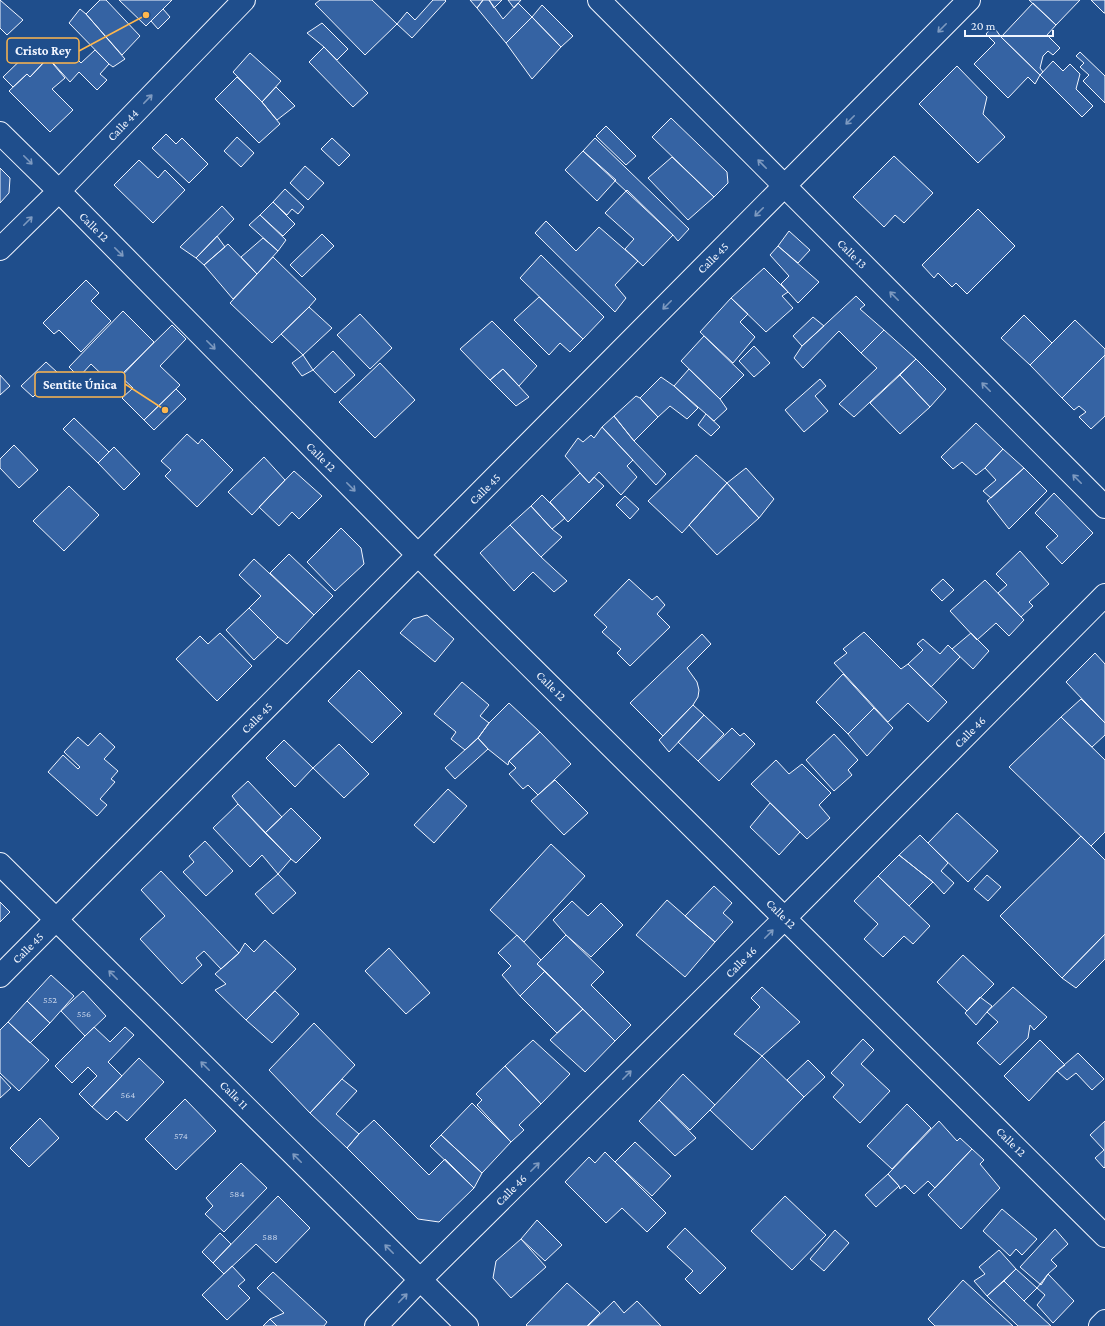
<svg xmlns="http://www.w3.org/2000/svg" width="1105" height="1326" font-family="'Crimson Pro',serif">
<style>
.building{fill:#3563a3;stroke:#f2f6ff}
.lines{fill:none;stroke-linecap:round;stroke-linejoin:round}
.minor-casing{stroke:#f2f6ff;stroke-width:24}
.minor{stroke:#1f4e8c;stroke-width:22}
.oneway{stroke:#7e9ac0}
.labels{text-anchor:middle;stroke-width:3;stroke-linejoin:round;paint-order:stroke}
.number-label{font-size:10px;fill:#c3d1e8}
.street-label{font-size:12px;fill:#f2f6ff;stroke:#1f4e8c}
.leader{fill:none;stroke:#ffb74d;stroke-width:1.5}
.callout-dot{fill:#ffb74d;stroke:#1f4e8c;stroke-width:1.5}
.callout{fill:#1f4e8c;stroke:#ffb74d;stroke-width:1.5}
.callout-label{font-size:13px;text-anchor:middle;font-weight:bold;fill:#f2f6ff}
</style>
<rect width="100%" height="100%" fill="#1f4e8c"/>
<path class="building" d="M0 0 23 20 7 35 0 28Z
M100 0H106L140 36 122 55 86 14Z
M119 0H172L146 26Z
M320 0H372L397 24 365 55 315 4Z
M433 0H445L446 1 412 38 397 24 407 12 415 20Z
M470 0H483L477 8Z
M483 0H489L503 19 518 3 532 17 506 43 477 8Z
M489 0H502L494 8Z
M508 0H521L514 8Z
M1029 0H1080L1056 25Z
M1091 0H1105V13H1104Z
M1033 3 1056 25 1047 35 1060 48 1053 55 1048 51 1043 56 1040 68 1043 72 1040 75 1001 37Z
M542 5 573 36 561 47 532 17Z
M80 9 86 14 125 59 113 67 109 64 69 23Z
M163 9 170 17 158 29 151 21Z
M532 17 561 47 532 79 506 43Z
M322 23 348 49 337 60 324 47 307 33Z
M993 26 1001 37 1040 75 1035 84 1028 77 1008 98 974 64 995 43 986 34Z
M324 47 368 93 353 107 309 62Z
M33 48 44 62 30 77 27 74 13 87 3 77Z
M95 50 109 64 100 74 107 80 97 90 79 72 70 82 53 63 63 54 67 58 71 53 81 63Z
M1080 52 1105 76V103L1083 81 1089 75 1080 67 1084 63 1076 56Z
M250 53 281 81 262 102 233 72Z
M48 58 65 78 52 89 73 110 50 132 9 91 27 74 30 77Z
M1053 61 1063 71 1070 64 1080 74 1076 89 1093 106 1082 117 1040 75Z
M957 66 987 97 983 114 1005 137 978 163 919 104Z
M237 77 262 102 280 124 259 143 215 99Z
M276 87 295 106 277 120 262 102Z
M671 118 727 172 728 183 714 197 652 137Z
M606 126 636 156 626 165 596 136Z
M166 134 176 144 182 138 208 164 189 183 152 148Z
M237 137 254 153 241 167 224 151Z
M332 138 350 155 339 166 321 149Z
M595 138 689 229 678 241 673 235 583 151Z
M583 151 616 180 597 201 565 170Z
M894 156 933 193 904 223 895 215 884 227 853 197Z
M672 157 714 197 688 220 648 178Z
M139 160 158 178 165 170 185 190 153 223 114 185Z
M305 166 324 183 308 200 290 183Z
M0 168 10 178 9 193 0 203Z
M285 189 304 207 298 214 292 209 287 215 273 202Z
M627 190 673 235 643 266 625 249 634 239 605 213Z
M273 202 295 224 283 236 260 215Z
M222 206 234 219 196 258 180 247Z
M978 209 1015 246 967 294 956 283 952 287 938 273 934 278 922 265Z
M260 215 286 240 278 251 249 225Z
M546 221 576 251 599 227 638 261 615 285 626 298 615 312 535 233Z
M789 231 810 250 798 263 778 246Z
M322 234 334 246 302 277 290 265Z
M217 236 225 247 204 265 196 258Z
M263 238 278 251 257 274 241 257Z
M228 244 257 274 233 299 204 265Z
M778 246 819 282 798 303 781 284 789 276 770 255Z
M541 255 604 317 583 339 520 278Z
M273 257 316 299 309 307 272 343 230 303Z
M764 268 788 292 782 296 793 308 766 332 731 298Z
M86 280 99 293 91 301 111 321 81 352 59 330 54 334 43 323Z
M856 296 865 305 860 309 884 330 861 353 839 331 803 368 794 358 802 346Z
M539 297 583 339 570 352 560 343 549 355 514 320Z
M731 298 748 314 740 322 755 337 733 363 700 332Z
M309 307 332 328 303 355 281 334Z
M123 311 154 342 113 385 91 364 79 377 69 367Z
M360 314 392 348 370 369 337 335Z
M1024 315 1052 343 1030 365 1001 338Z
M813 317 824 326 802 346 793 336Z
M1075 320 1105 349V355L1062 398 1030 365Z
M492 321 537 366 519 386 503 369 490 380 460 349Z
M172 325 186 339 160 366 180 385 144 420 122 398 133 388 120 376Z
M884 330 916 359 854 417 839 404 877 368 861 353Z
M704 336 744 375 720 399 681 361Z
M754 346 770 363 754 377 739 361Z
M333 351 355 375 335 393 313 370Z
M303 355 313 370 302 376 292 363Z
M1105 355V416L1091 429 1079 417 1086 412 1079 406 1074 410 1062 398Z
M916 359 946 389 930 407 900 375Z
M46 362 58 373 33 397 21 386Z
M380 363 415 400 375 438 339 402Z
M503 369 529 397 516 406 490 380Z
M689 369 720 399 727 409 714 421 674 386Z
M0 375 10 386 0 395Z
M900 375 930 407 900 434 870 403Z
M661 377 674 386 698 408 687 419 670 406 658 417 640 398Z
M820 379 826 386 815 396 828 411 804 432 785 410Z
M176 389 186 399 154 430 144 420Z
M636 396 640 398 658 417 634 441 614 416Z
M706 414 720 427 711 436 698 425Z
M614 416 634 441 666 474 656 485 602 427Z
M74 418 109 452 98 463 63 429Z
M976 423 1003 449 985 468 976 475 962 462 953 469 941 457Z
M602 427 633 460 627 466 637 477 621 495 599 472 589 483 565 456 578 438 583 442 591 435 594 438Z
M187 434 198 444 202 439 233 470 197 507 165 476 171 470 161 461Z
M14 445 38 470 19 488 0 468V459Z
M114 447 140 474 124 490 98 463Z
M1003 449 1024 468 991 498 983 491 996 480 985 468Z
M696 455 727 483 682 533 648 501Z
M264 457 285 480 252 515 228 492Z
M746 468 774 499 759 518 727 483Z
M1024 468 1047 491 1009 529 987 501Z
M294 471 322 496 299 519 292 512 279 526 259 507Z
M580 473 589 483 594 477 604 486 568 522 550 502Z
M727 483 759 518 717 555 689 525Z
M69 486 99 515 64 551 33 521Z
M1054 493 1093 533 1062 564 1046 547 1058 536 1035 513Z
M542 495 565 518 552 529 531 506Z
M625 496 639 509 630 519 616 505Z
M531 506 552 529 562 537 541 557 510 525Z
M510 525 541 557 567 581 554 592 533 572 514 591 480 553Z
M341 528 361 548 364 564 335 591 307 562Z
M1020 551 1049 584 1029 602 1033 606 1021 617 998 593 1007 585 996 574Z
M289 554 333 596 314 615 270 573Z
M254 559 314 615 287 644 278 637 249 608 261 596 239 575Z
M629 579 652 600 657 596 665 605 657 614 670 627 630 666 617 653 621 649 602 632 607 627 594 615Z
M943 579 954 590 942 601 931 590Z
M985 580 1024 620 1009 636 996 623 977 640 950 611Z
M249 608 278 637 254 660 226 630Z
M427 615 454 639 435 662 400 633 413 619Z
M864 632 901 669 908 664 947 702 928 722 908 703 888 722 834 663 847 653 843 649Z
M220 633 252 666 217 701 176 659 200 636 208 644Z
M971 633 989 651 973 669 952 649Z
M702 634 711 644 687 668 697 682 699 690 698 697 693 705 663 736 630 703Z
M923 639 940 654 948 645 960 657 931 687 908 664 923 650 917 644Z
M1095 653 1105 664V723L1066 682Z
M359 670 402 713 372 743 328 701Z
M843 674 874 708 848 734 816 702Z
M462 682 489 705 480 716 489 723 478 738 465 750 451 739 456 732 434 714Z
M1081 699 1105 723V735L1092 747 1061 717Z
M509 703 540 732 509 761 508 765 488 749 478 738 489 723Z
M693 705 704 715 669 752 659 740Z
M874 708 893 728 867 756 848 734Z
M704 715 724 734 698 761 678 742Z
M1061 717 1105 760V832L1091 846 1009 767Z
M732 728 740 736 744 733 755 744 719 781 698 761Z
M540 732 571 764 538 795 528 785 523 789 509 774 516 768 509 761Z
M100 733 115 747 104 759 118 771 111 779 115 782 100 799 107 805 97 816 48 772 63 755 78 769 80 767 64 752 78 737 88 746Z
M834 734 858 760 848 770 852 775 834 791 806 760Z
M478 738 488 749 455 779 445 768Z
M284 740 313 768 295 787 266 758Z
M339 744 369 774 344 798 313 768Z
M776 760 789 774 802 764 831 793 819 805 830 818 807 839 751 784Z
M555 780 588 813 564 835 531 801Z
M248 781 282 817 265 833 238 804 232 796Z
M448 789 467 806 434 843 414 825Z
M770 803 800 832 779 855 750 827Z
M238 804 291 859 278 874 262 855 250 867 213 828Z
M291 808 321 838 296 863 291 859 265 833Z
M957 813 998 851 968 882 928 843Z
M920 835 948 863 941 871 954 883 944 894 933 882 899 855Z
M1081 836 1105 860V934L1062 978 1000 916Z
M205 841 233 871 206 896 183 872 194 862 189 856Z
M551 844 585 876 524 942 490 910Z
M899 855 933 882 909 906 878 876Z
M161 871 239 953 221 969 204 951 196 958 202 965 182 984 140 939 165 916 141 890Z
M278 874 296 893 273 914 255 894Z
M987 875 1001 887 988 901 974 889Z
M878 876 930 926 913 944 904 936 883 957 864 939 878 924 854 901Z
M714 886 732 903 723 913 733 922 715 942 685 916Z
M667 900 715 942 685 977 636 935Z
M572 901 588 916 601 903 623 925 591 957 566 935 553 920Z
M0 902 10 912 0 922Z
M1105 934V959L1076 988 1062 978Z
M517 935 541 960 537 964 545 971 520 996 502 975 511 966 498 953Z
M566 935 604 972 591 985 631 1025 615 1041 537 964Z
M265 940 296 969 246 1020 215 990 226 984 215 974 239 953 245 943 254 952Z
M389 948 430 993 406 1014 365 971Z
M963 955 994 984 967 1011 937 982Z
M545 971 583 1009 557 1033 520 996Z
M51 975 74 996 50 1023 27 1001Z
M762 987 800 1022 762 1056 734 1034 760 1007 751 998Z
M1013 987 1047 1017 1034 1030 1030 1025 1028 1038 1000 1065 977 1043 998 1022 987 1012Z
M83 991 106 1016 85 1036 61 1011Z
M275 991 299 1014 272 1043 246 1020Z
M980 997 992 1006 976 1025 965 1013Z
M27 1001 50 1023 30 1043 8 1022Z
M583 1009 615 1041 585 1072 550 1040Z
M8 1022 49 1060 19 1091 0 1073V1030Z
M314 1023 355 1065 310 1113 269 1070Z
M94 1027 110 1042 125 1027 134 1035 108 1062 122 1076 92 1107 79 1094 97 1076 88 1067 72 1083 55 1066Z
M863 1039 874 1050 861 1064 890 1091 860 1123 833 1097 844 1085 831 1073Z
M533 1040 570 1074 541 1104 505 1066Z
M1040 1040 1065 1065 1057 1071 1029 1101 1004 1076Z
M1078 1053 1104 1079 1092 1090 1076 1073 1067 1080 1057 1071Z
M762 1056 804 1097 752 1150 710 1110Z
M139 1058 164 1082 127 1121 116 1111 107 1120 92 1107Z
M808 1060 825 1077 804 1097 787 1080Z
M505 1066 541 1104 519 1125 524 1130 511 1142 477 1105 482 1100 476 1094Z
M683 1074 715 1105 690 1130 659 1100Z
M0 1076 11 1088 0 1098Z
M342 1079 357 1091 336 1114 359 1134 347 1148 310 1113Z
M185 1099 216 1131 176 1170 145 1139Z
M659 1100 696 1138 675 1156 639 1121Z
M472 1103 511 1142 482 1173 441 1135Z
M907 1104 931 1128 892 1169 867 1146Z
M40 1118 59 1138 29 1167 10 1148Z
M374 1120 429 1175 445 1159 474 1188 439 1222 418 1219 347 1148 359 1134Z
M939 1121 957 1141 960 1138 972 1149 935 1188 928 1181 914 1194 905 1185 900 1189 899 1186 888 1174Z
M1105 1121V1167L1104 1168 1095 1158 1104 1150 1090 1135Z
M441 1135 482 1173 474 1188 430 1146Z
M635 1142 671 1176 652 1196 615 1162Z
M972 1149 984 1160 980 1164 1000 1188 961 1229 928 1195Z
M605 1152 666 1213 647 1232 622 1208 606 1223 565 1182 589 1157 595 1163Z
M241 1163 267 1188 224 1232 205 1214 213 1206 206 1198Z
M888 1174 899 1186 876 1207 865 1195Z
M278 1196 310 1228 276 1263 256 1244 224 1274 213 1263Z
M785 1196 826 1235 792 1270 751 1231Z
M1002 1209 1037 1239 1022 1255 1016 1249 1010 1256 983 1231Z
M537 1220 562 1245 545 1261 521 1239Z
M685 1228 726 1268 700 1294 685 1279 693 1271 667 1247Z
M1055 1229 1068 1244 1051 1260 1057 1266 1048 1274 1041 1285 1020 1267Z
M835 1230 849 1243 824 1271 810 1259Z
M220 1233 231 1244 213 1263 202 1252Z
M521 1239 546 1267 511 1298 493 1278 496 1261Z
M999 1250 1016 1269 987 1296 974 1281 985 1274 979 1267Z
M232 1266 245 1280 238 1286 250 1298 227 1320 202 1295Z
M1016 1269 1037 1288 1024 1301 1004 1281Z
M273 1272 327 1322 324 1326H277L270 1319 284 1313 257 1288Z
M1048 1274 1074 1301 1053 1323 1037 1305 1045 1295 1037 1288Z
M963 1280 1013 1326H935L928 1319Z
M1004 1281 1024 1301 1051 1326H1018L987 1296Z
M567 1283 600 1313 587 1326H527L526 1325Z
M614 1301 624 1313 637 1301 661 1326H588Z
M270 1319 277 1326H263Z"/>
<g class="lines">
<defs>
<path id="minor" d="M599 0 1105 507
M0 133 59 191 419 556 1105 1236
M0 249 59 191 244 0
M0 864 467 1326
M0 976 969 0
M376 1326 420 1280 785 918 1105 595
M1100 1326 1105 1321"/>
</defs>
<use href="#minor" class="minor-casing"/>
<use href="#minor" class="minor"/>
</g>
<defs><path id="oneway-shaft" d="M-6 0H5M1.5-3L5.5 0L1.5 3" fill="none" stroke-width="1.6" stroke-linecap="round" stroke-linejoin="round"/></defs>
<g class="oneway">
<use href="#oneway-shaft" transform="translate(942 28) rotate(135)"/>
<use href="#oneway-shaft" transform="translate(148 99) rotate(-46)"/>
<use href="#oneway-shaft" transform="translate(850 120) rotate(135)"/>
<use href="#oneway-shaft" transform="translate(28 160) rotate(45)"/>
<use href="#oneway-shaft" transform="translate(762 164) rotate(-135)"/>
<use href="#oneway-shaft" transform="translate(759 212) rotate(135)"/>
<use href="#oneway-shaft" transform="translate(28 221) rotate(-45)"/>
<use href="#oneway-shaft" transform="translate(119 252) rotate(45)"/>
<use href="#oneway-shaft" transform="translate(894 296) rotate(-135)"/>
<use href="#oneway-shaft" transform="translate(667 305) rotate(135)"/>
<use href="#oneway-shaft" transform="translate(211 345) rotate(45)"/>
<use href="#oneway-shaft" transform="translate(986 387) rotate(-135)"/>
<use href="#oneway-shaft" transform="translate(1077 479) rotate(-135)"/>
<use href="#oneway-shaft" transform="translate(351 487) rotate(45)"/>
<use href="#oneway-shaft" transform="translate(769 934) rotate(-45)"/>
<use href="#oneway-shaft" transform="translate(113 975) rotate(-135)"/>
<use href="#oneway-shaft" transform="translate(205 1066) rotate(-135)"/>
<use href="#oneway-shaft" transform="translate(627 1075) rotate(-45)"/>
<use href="#oneway-shaft" transform="translate(297 1158) rotate(-135)"/>
<use href="#oneway-shaft" transform="translate(535 1167) rotate(-45)"/>
<use href="#oneway-shaft" transform="translate(389 1249) rotate(-135)"/>
<use href="#oneway-shaft" transform="translate(403 1298) rotate(-46)"/>
</g>
<g class="labels">
<g class="number-label">
<text x="50" y="1003">552</text>
<text x="84" y="1017">556</text>
<text x="128" y="1098">564</text>
<text x="181" y="1139">574</text>
<text x="237" y="1197">584</text>
<text x="270" y="1240">588</text>
</g>
<g class="street-label">
<text transform="translate(123 125) rotate(-46)" y="4">Calle 44</text>
<text transform="translate(94 227) rotate(45)" y="4">Calle 12</text>
<text transform="translate(852 254) rotate(45)" y="4">Calle 13</text>
<text transform="translate(713 258) rotate(-45)" y="4">Calle 45</text>
<text transform="translate(321 457) rotate(45)" y="4">Calle 12</text>
<text transform="translate(485 489) rotate(-45)" y="4">Calle 45</text>
<text transform="translate(551 686) rotate(45)" y="4">Calle 12</text>
<text transform="translate(257 718) rotate(-45)" y="4">Calle 45</text>
<text transform="translate(970 732) rotate(-45)" y="4">Calle 46</text>
<text transform="translate(781 914) rotate(45)" y="4">Calle 12</text>
<text transform="translate(28 948) rotate(-45)" y="4">Calle 45</text>
<text transform="translate(741 962) rotate(-45)" y="4">Calle 46</text>
<text transform="translate(234 1095) rotate(45)" y="4">Calle 11</text>
<text transform="translate(1011 1142) rotate(45)" y="4">Calle 12</text>
<text transform="translate(511 1190) rotate(-45)" y="4">Calle 46</text>
</g>
</g>
<path class="leader" d="M146 15L79 51M165 410L125 384"/>
<g class="callout-dot">
<circle cx="146" cy="15" r="4"/>
<circle cx="165" cy="410" r="4"/>
</g>
<g class="callout">
<rect x="7" y="38" width="72" height="25" rx="4"/>
<rect x="35" y="372" width="90" height="25" rx="4"/>
</g>
<g class="callout-label">
<text x="43" y="55">Cristo Rey</text>
<text x="80" y="389">Sentite Única</text>
</g>
<path d="M965 30v6h88v-6" fill="none" stroke="#f2f6ff" stroke-width="2"/>
<text x="971" y="30" font-size="12" fill="#f2f6ff" stroke="#1f4e8c" stroke-width="3" paint-order="stroke">20 m</text>
</svg>
